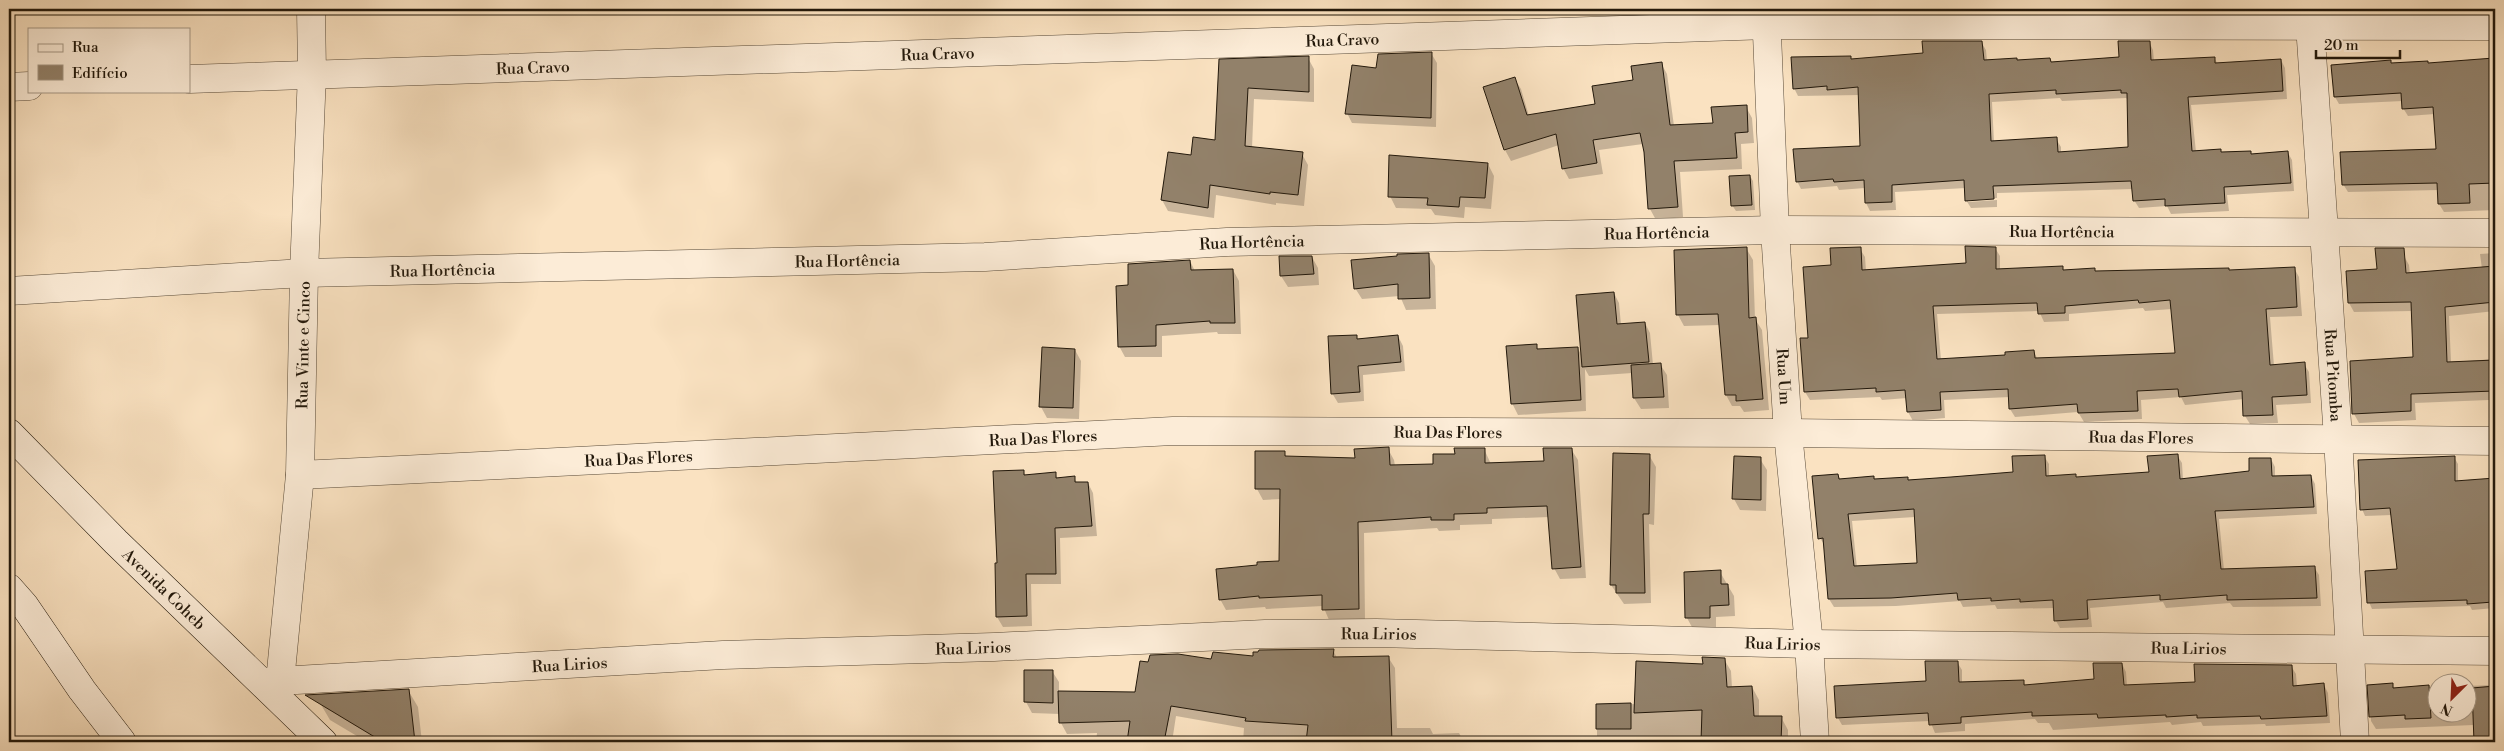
<svg xmlns="http://www.w3.org/2000/svg" width="2504" height="751" font-family="'Libre Bodoni',serif">
<style>
.shadow{fill:#0003;fill-rule:evenodd}
.building{fill:#92816a;stroke:#22180b;fill-rule:evenodd}
.lines{fill:none;stroke-linecap:round;stroke-linejoin:round}
.street-casing{stroke:#584a38;stroke-width:29}
.secondary-casing{stroke:#22180b;stroke-width:29}
.street{stroke:#fcecd7;stroke-width:28}
.secondary{stroke:#fcecd7;stroke-width:28}
.labels{text-anchor:middle;stroke-width:4;stroke-linejoin:round;paint-order:stroke}
.street-label{font-size:16px;fill:#22180b;stroke:#fcecd7}
</style>
<rect width="100%" height="100%" fill="#fae2c1"/>
<filter id="stains"><feTurbulence type="fractalNoise" baseFrequency=".004" numOctaves="4"/><feColorMatrix values="0 0 0 0 .2 0 0 0 0 .09 0 0 0 0 .02 0 0 0 .5 -.17"/></filter>
<radialGradient id="worn" r=".72"><stop offset=".6" stop-color="#630" stop-opacity="0"/><stop offset="1" stop-color="#630" stop-opacity=".3"/></radialGradient>
<path class="shadow" d="M1981 42 1986 50 1987 61 2051 63 2120 59 2149 42 2153 50 2154 61 2214 58 2218 64 2281 60 2285 68 2287 99 2191 105 2196 152H2250L2252 155 2288 153 2292 160 2294 191 2227 195 2229 211 2171 214 2167 206 2139 208 2134 200 2133 189 1997 193V198L1968 199V202L1997 200V207L1971 208 1966 200V188L1895 192 1896 210 1870 211 1866 203 1865 188 1839 190 1837 186 1801 189 1797 181 1861 147 1860 95 1798 96 1794 88 1850 57 1852 60 1924 55ZM2060 98 2062 101 2126 98 2129 100 2130 149 2061 153V147L2056 139 1994 142 1992 102Z
M1431 53 1437 63 1436 127 1352 123 1347 113 1377 70Z
M1308 58 1314 69V102L1254 99 1252 148 1302 154 1308 165 1304 206 1276 203V205L1216 195 1214 218 1168 211 1162 200 1192 157 1216 141 1220 61Z
M2495 59V210L2444 212 2439 204V190L2348 192 2343 184 2437 151 2435 114 2408 116 2403 108V101L2339 104 2335 97 2390 61 2392 64H2428Z
M1661 63 1667 74 1674 126 1714 124 1746 107 1752 118 1754 143 1741 144 1742 169 1680 172 1683 217 1656 220 1650 209 1643 144 1599 150 1603 174 1569 179 1563 168 1559 145 1511 161 1505 150 1514 78 1521 89 1529 116 1596 105Z
M1488 164 1494 176 1491 209 1465 207 1464 218 1435 215 1431 209 1396 208 1390 196Z
M1750 176 1753 181 1755 210 1736 211 1732 205Z
M1746 248 1753 260 1755 319 1762 330 1769 410 1744 412 1740 406H1732L1726 395 1720 325 1684 326 1678 315 1676 251Z
M1995 248 2000 256V270L2062 267 2064 271 2095 270 2096 272H2229L2294 268 2299 277 2302 316 2270 317 2274 366 2304 364 2309 372 2311 403 2276 405 2278 423 2250 424 2245 416 2244 399 2185 405 2181 397 2141 400 2142 419 2084 422 2078 412 2015 417 2010 409V397L1944 400 1945 418 1913 421 1908 412 1907 398 1882 400 1880 397 1810 400 1805 392 1809 339 1832 266 1860 249 1865 257 1866 271 1967 265ZM2143 308 2145 311 2172 309 2176 354 2038 360 2034 352 2006 356 1941 360 1937 314 2039 311 2044 322 2069 321V314Z
M2495 253V311L2449 316 2451 362 2495 359V427L2491 419 2489 400 2415 403 2416 420 2359 423 2354 414 2415 358 2413 311 2354 312 2349 303 2378 270 2404 256 2409 265 2410 274 2482 269 2480 254Z
M1428 254 1435 266 1436 309 1406 310 1400 296 1362 299 1355 288Z
M1312 257 1318 268 1319 285 1288 287 1281 276 1280 258Z
M1190 261 1195 271 1233 270 1239 281 1241 334H1218L1217 332 1162 336V357H1125L1119 346 1130 287Z
M1614 293 1619 303 1621 325 1645 323 1650 333 1653 365 1660 364 1667 375 1669 408 1641 409 1634 398 1632 373 1589 376 1585 369 1586 411 1518 415 1512 403 1536 346 1539 350 1578 349 1582 356Z
M1356 336 1358 340 1398 336 1403 346 1405 371 1363 375 1364 401 1338 403 1332 393Z
M1075 350 1081 361 1079 419 1047 418 1041 407Z
M1388 449 1394 460 1395 466H1435L1456 455 1484 449 1491 464 1545 462 1571 449 1578 460 1586 578 1560 579 1554 568 1549 517 1492 519V524L1460 525V530L1439 531 1437 528 1364 533 1365 620H1329L1323 606 1266 609 1265 607 1226 610 1220 599 1281 562V499L1263 500 1257 489 1284 453 1287 457 1356 459Z
M1649 455 1656 467 1654 525 1649 524 1651 603 1624 604 1611 585Z
M2177 455 2182 463 2183 480 2251 473 2271 459 2275 467V477L2311 476 2315 484 2317 514 2219 519 2224 570 2314 567 2319 575 2321 606 2233 607 2230 603 2166 608 2163 602 2090 608 2092 627 2060 628 2056 621 2055 608 1997 609 1995 605 1963 607 1960 601 1896 606 1834 607 1829 599 1825 546 1820 538 1838 475 1841 480 1874 478 1875 480 1909 481 2014 473 2044 456 2049 464V477L2076 476 2077 478 2150 473ZM1915 517 1918 564 1857 568 1852 521Z
M2454 457 2458 464V482L2495 479V608L2472 610 2470 606 2372 609 2369 602 2398 570 2392 515 2365 516 2362 509Z
M1735 458 1760 459 1767 470 1766 511 1740 510 1734 499Z
M1023 471 1026 476 1055 473 1058 479 1074 478 1078 484 1088 483 1093 493 1097 536 1060 538 1061 584H1031L1032 626 1003 627 997 617 998 564Z
M1720 572 1734 596 1735 616 1716 617V628L1693 629 1687 618 1685 574Z
M1333 650 1337 658 1388 657 1395 668 1397 728H1430L1433 734 1459 733 1464 742H1243L1244 728 1176 716 1172 742H1096L1097 733 1067 734 1061 723 1060 714 1032 713 1026 702 1052 671 1059 682V692L1136 693 1150 663 1212 661Z
M1724 659 1731 671 1732 688 1752 687 1759 700V717H1781L1788 730V742H1597V705L1636 704 1704 665Z
M1957 662 1962 670V683L2023 681 2026 686 2096 680 2122 664 2126 672 2127 686 2196 683 2291 666 2296 674 2297 687 2324 685 2328 693 2330 723 2266 726 2265 724 2203 726 2201 722 2172 725 2170 722 2053 730 2049 723H2038L2035 719 1965 724V731L1935 733 1930 721 1842 725 1838 718 1928 682Z
M2392 685 2395 689 2436 688V714H2466V686L2495 685V742H2475L2474 725 2376 729 2371 721 2369 686Z
M408 690 418 707 422 742H367L330 720 320 703Z"/>
<path class="building" d="M1922 41H1982L1984 60 2017 58V60L2050 58 2051 62 2119 57 2118 41H2150L2151 60 2215 57V63L2281 59 2283 91 2188 97 2192 151 2221 149V152L2251 151V154L2288 151 2291 183 2224 187 2225 203 2165 206V199L2133 201 2131 181 1993 186 1994 199 1965 201 1964 180 1892 185V202L1865 203 1864 180 1834 182 1833 179 1796 182 1793 149 1860 146 1858 87 1827 90V86L1793 89 1791 57 1851 56V59L1923 53ZM2056 90V94L2121 90V93H2127L2128 147 2058 152 2057 137 1991 141 1989 94Z
M1432 52 1431 118 1345 114 1352 65 1376 68 1378 54Z
M1309 56V92L1248 88 1245 146 1303 152 1298 195 1270 192V194L1210 185 1208 208 1161 200 1168 152 1191 155 1193 137 1215 140 1219 59Z
M2494 58 2495 183 2469 184 2470 203 2438 204 2437 183 2342 185 2340 152 2436 149 2433 107 2402 109 2401 93 2334 97 2331 65 2391 60V63L2428 61V63Z
M1662 62 1670 125 1713 123 1711 107 1747 105 1748 132 1735 133 1737 158 1674 161 1678 207 1648 209 1644 152 1640 133 1593 140 1597 163 1562 169 1556 134 1504 150 1483 87 1515 77 1527 115 1595 104 1592 86 1633 80 1631 66Z
M1389 155 1488 163 1485 198 1460 197 1459 207 1427 205 1428 198 1388 197Z
M1750 175 1752 205 1731 206 1729 176Z
M1965 246 1996 247V269L2063 266V270L2095 268V271L2229 268V270L2295 267 2297 307 2266 309 2270 365 2305 362 2307 395 2272 397 2273 415 2243 416 2242 391 2179 397 2178 389 2137 391 2138 411 2078 413 2077 404 2009 409 2008 389 1940 392 1941 410 1907 412 1905 390 1876 392V388L1804 392 1800 338H1808L1803 267 1831 265 1830 248 1861 247 1862 270 1966 263ZM2138 300 2139 303 2170 300 2175 353 2035 358 2034 350 2005 352V355L1937 359 1933 306 2037 303 2038 314 2065 313V306Z
M1747 247 1749 318 1756 317 1763 399 1736 401V395H1725L1718 314 1676 315 1674 250Z
M2375 248H2404L2406 273 2495 266V302L2445 307 2447 362 2495 360V391L2411 394V411L2352 414 2350 361 2413 357 2411 302 2348 303 2346 271 2377 269Z
M1429 253 1430 298 1398 299V284L1354 289 1351 260 1397 256V254Z
M1279 256H1312L1314 274 1280 276Z
M1190 260 1191 270 1233 269 1235 323H1210V321L1156 325V346L1118 347 1116 286 1128 285V264Z
M1614 292 1617 324 1645 322 1649 362 1582 367 1576 295Z
M1357 335V339L1398 335 1401 362 1358 366 1360 392 1331 394 1328 336Z
M1537 344V349L1578 347 1581 400 1511 404 1506 346Z
M1042 347 1075 349 1073 408 1039 407Z
M1661 363 1664 397 1633 398 1631 365Z
M1389 447 1390 465 1433 464V454H1455L1454 448H1485V463L1544 461 1543 448H1572L1581 567 1552 569 1547 506 1487 508V513L1454 514V520H1431V517L1358 522 1359 609 1322 610V595L1259 598V596L1219 600 1216 569 1257 565V562L1279 561 1280 489H1255V451H1285V456L1355 458 1354 449Z
M1613 453 1650 454 1649 514H1643L1645 593H1616V585H1610Z
M2178 454 2180 479 2249 471V458H2271L2272 476 2311 475 2314 507 2215 511 2221 569 2315 566 2317 598 2227 600V595L2160 600V595L2087 600 2088 619 2054 621 2053 600 2020 602V599L1991 601V598L1958 600 1957 593 1891 598 1828 599 1823 538 1818 539 1812 476 1838 474 1839 479 1874 476V479L1908 477V480L1951 477 2013 472 2012 456 2045 455 2046 476 2076 474V477L2149 472 2147 456ZM1914 509 1917 563 1854 566 1848 514Z
M1734 456 1761 457V500L1732 499Z
M2455 456V481L2495 478 2493 602 2467 604V600L2367 603 2365 571 2397 569 2390 508 2360 510 2358 460Z
M1024 470V475L1056 472V478L1075 476V482H1088L1092 526 1055 528 1056 574H1026L1027 616 996 617 995 563H997L993 471Z
M1721 570V584H1728L1729 605 1710 606V618H1685L1684 572Z
M1334 649 1333 657 1389 656 1392 742H1306L1308 725 1245 721 1246 718 1171 706 1164 742H1127L1130 721 1059 723 1058 691 1135 692 1140 661 1148 662 1150 655 1178 654 1211 659 1213 652 1253 656V652H1258L1259 650Z
M1702 657 1725 658 1727 687 1752 686 1754 716H1782L1781 742H1701L1702 710 1634 713 1636 661 1703 664Z
M1925 661H1958L1959 682 2024 680V685L2094 679 2093 663H2122L2124 685 2195 682 2194 664 2292 665 2293 686 2324 683 2327 716 2261 719 2260 716 2197 718V715L2166 717V715L2098 718 2097 714 2032 716V712L1961 717V723L1929 725 1928 713 1836 718 1834 686 1926 681Z
M1024 670H1053V703L1024 702Z
M2393 683V688L2429 685 2431 718 2405 719V715L2369 717 2367 685Z
M2495 686V742H2474L2472 688Z
M409 689 415 742H383L305 695Z
M1631 703V729H1596V704Z"/>
<g class="lines">
<defs>
<g id="street">
<path id="s1" d="M1766 9 1775 230 1788 433 1809 644 1815 742"/>
<path id="s2" d="M2309 10 2338 438 2355 742"/>
<path id="s3" d="M189 79 1768 25 2495 26"/>
<path d="M9 87 29 86"/>
<path id="s4" d="M9 291 304 273 985 257 1227 242 1775 230 2495 233"/>
<path id="s5" d="M300 475 1173 431 1788 433 2495 441"/>
<path id="s6" d="M262 682 723 655 994 647 1265 634 1376 633 1809 644 2495 651"/>
<path id="s7" d="M280 682 300 475 304 273 312 73 311 9"/>
</g>
<g id="secondary">
<path id="s8" d="M9 433 116 542 323 742"/>
<path d="M9 588 24 605 82 690 122 742"/>
</g>
</defs>
<use href="#street" class="street-casing"/>
<use href="#secondary" class="secondary-casing"/>
<use href="#street" class="street"/>
<use href="#secondary" class="secondary"/>
</g>
<g class="labels">
<g class="street-label">
<text dy="6" stroke="none"><textPath href="#s3" startOffset="1154">Rua Cravo</textPath></text>
<text dy="6" stroke="none"><textPath href="#s3" startOffset="749">Rua Cravo</textPath></text>
<text dy="6" stroke="none"><textPath href="#s3" startOffset="344">Rua Cravo</textPath></text>
<text dy="6" stroke="none"><textPath href="#s4" startOffset="2054">Rua Hortência</textPath></text>
<text dy="6" stroke="none"><textPath href="#s4" startOffset="1649">Rua Hortência</textPath></text>
<text dy="6" stroke="none"><textPath href="#s4" startOffset="1244">Rua Hortência</textPath></text>
<text dy="6" stroke="none"><textPath href="#s4" startOffset="839">Rua Hortência</textPath></text>
<text dy="6" stroke="none"><textPath href="#s4" startOffset="434">Rua Hortência</textPath></text>
<text dy="6" stroke="none"><textPath href="#s7" startOffset="338">Rua Vinte e Cinco</textPath></text>
<text dy="6" stroke="none"><textPath href="#s2" startOffset="366">Rua Pitomba</textPath></text>
<text dy="6" stroke="none"><textPath href="#s1" startOffset="368">Rua Um</textPath></text>
<text dy="6" stroke="none"><textPath href="#s5" startOffset="1149">Rua Das Flores</textPath></text>
<text dy="6" stroke="none"><textPath href="#s5" startOffset="1842">Rua das Flores</textPath></text>
<text dy="6" stroke="none"><textPath href="#s5" startOffset="744">Rua Das Flores</textPath></text>
<text dy="6" stroke="none"><textPath href="#s5" startOffset="339">Rua Das Flores</textPath></text>
<text dy="6" stroke="none"><textPath href="#s8" startOffset="220">Avenida Coheb</textPath></text>
<text dy="6" stroke="none"><textPath href="#s6" startOffset="1118">Rua Lirios</textPath></text>
<text dy="6" stroke="none"><textPath href="#s6" startOffset="1522">Rua Lirios</textPath></text>
<text dy="6" stroke="none"><textPath href="#s6" startOffset="712">Rua Lirios</textPath></text>
<text dy="6" stroke="none"><textPath href="#s6" startOffset="1928">Rua Lirios</textPath></text>
<text dy="6" stroke="none"><textPath href="#s6" startOffset="308">Rua Lirios</textPath></text>
</g>
</g>
<rect width="2504" height="751" fill="none" stroke="#fae2c1" stroke-width="30"/>
<rect x="10" y="10" width="2484" height="731" fill="none" stroke="#22180b" stroke-width="2.5"/>
<rect x="15" y="15" width="2474" height="721" fill="none" stroke="#22180b"/>
<rect x="28" y="28" width="162" height="65" fill="#fcecd7" stroke="#a59785"/>
<rect x="38" y="44" width="25" height="8" fill="#fcecd7" stroke="#a59785"/>
<text x="72" y="52" font-size="15" fill="#22180b">Rua</text>
<rect x="38" y="65" width="25" height="15" fill="#92816a" stroke="#a59785"/>
<text x="72" y="78" font-size="15" fill="#22180b">Edifício</text>
<g transform="translate(2452 698) rotate(204)"><circle r="24" fill="#fcecd7" stroke="#a59785"/>
<path d="M0-4L9 19L0 12L-9 19Z" fill="#8f2418"/>
<text y="-8" font-size="14" font-weight="bold" text-anchor="middle" fill="#22180b">N</text>
</g>
<path d="M2316 50v8h84v-8" fill="none" stroke="#22180b" stroke-width="2.5"/>
<text x="2324" y="50" font-size="15" fill="#22180b" stroke="#fcecd7" stroke-width="4" paint-order="stroke">20 m</text>
<rect width="100%" height="100%" filter="url(#stains)"/>
<rect width="100%" height="100%" fill="url(#worn)"/>
</svg>
